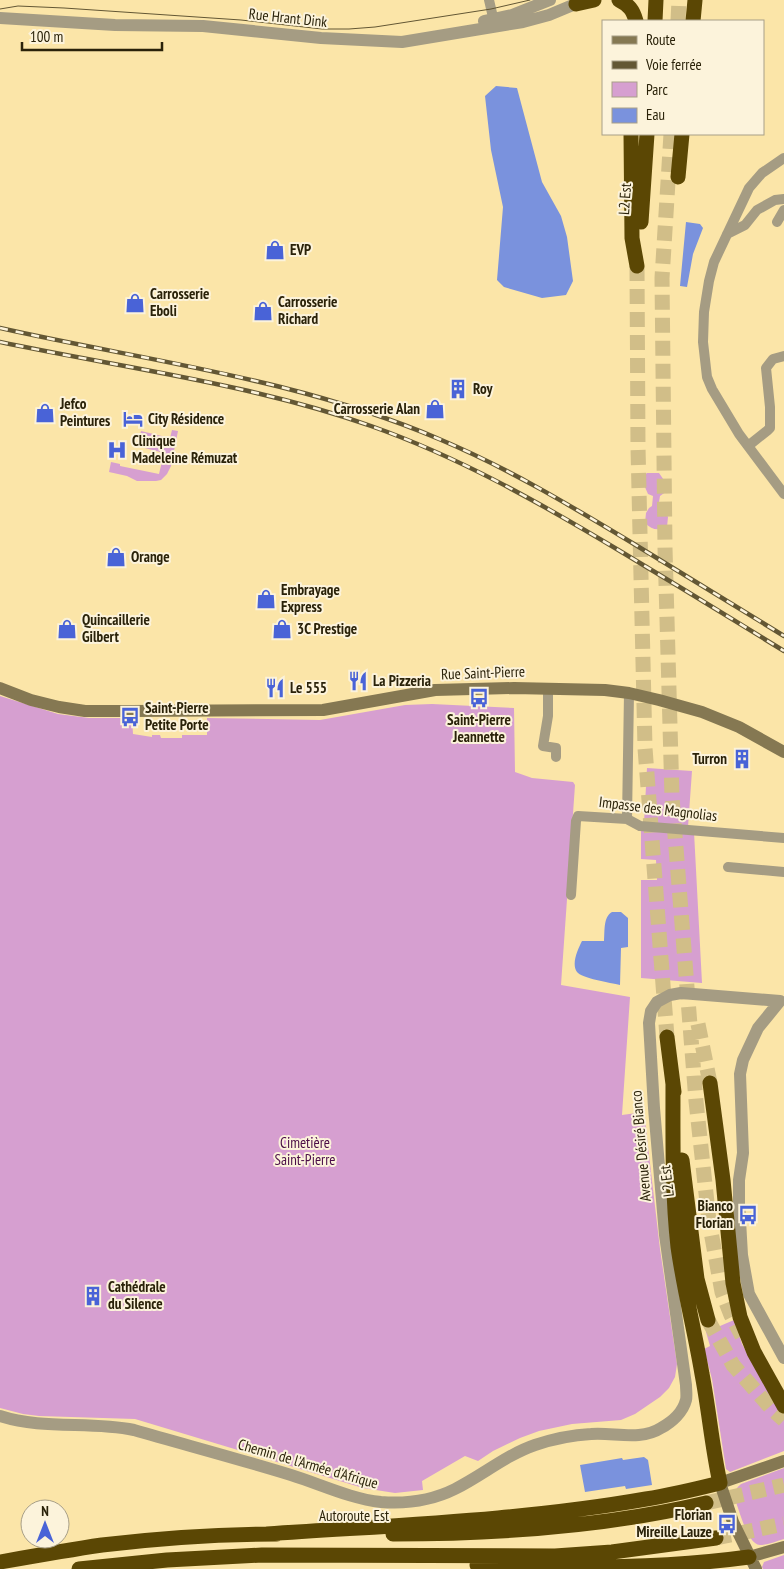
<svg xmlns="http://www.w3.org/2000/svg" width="784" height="1569" font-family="'PT Sans Narrow',sans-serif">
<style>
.green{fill:#d69fd0}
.water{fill:#7a92dd}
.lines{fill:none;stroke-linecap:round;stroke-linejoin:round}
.motorway-tunnel{stroke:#d1be88;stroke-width:15;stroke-dasharray:15 8;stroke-linecap:butt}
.minor{stroke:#a59c83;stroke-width:10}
.tertiary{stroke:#a59c83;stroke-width:12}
.secondary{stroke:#857852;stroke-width:12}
.motorway{stroke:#5b4704;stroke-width:15}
.tram{stroke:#635734;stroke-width:1}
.rail-casing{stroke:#635734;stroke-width:4.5}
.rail{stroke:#fcf3db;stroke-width:2.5;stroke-dasharray:8;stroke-linecap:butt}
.labels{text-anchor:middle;stroke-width:4;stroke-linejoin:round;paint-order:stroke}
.street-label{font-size:15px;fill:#2a2209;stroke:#fcf3db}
.poi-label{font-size:15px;font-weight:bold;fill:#2a2209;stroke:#fcf3db;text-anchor:start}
.park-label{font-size:15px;fill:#4b0e48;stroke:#fcf3db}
</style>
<rect width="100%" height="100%" fill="#fbe5a8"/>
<path class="green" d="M172 430 178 431 171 466 167 474 161 480 156 481H137L127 476 109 472 111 462 120 464V466L159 474 164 453 137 446 141 431 170 438Z
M647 473H659L666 483 667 491 660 496 658 508 665 511 668 517 667 527C658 531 652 530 645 523L646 513 649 508 652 506 653 496 648 494 641 478Z
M0 696 58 714 89 718H132L133 734 152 737V735H160L161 738H182V735H207V718L320 720 405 705 432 704 514 708 515 772 532 778 573 782 575 785 561 985 630 997 622 1115 644 1112 660 1249 677 1364 675 1377 669 1388 660 1397 635 1414 621 1420 572 1424 539 1431 520 1438 493 1451 478 1461 465 1456 422 1481 423 1490 395 1493 363 1488 135 1419 39 1416 23 1414 0 1408Z
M647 768 692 771 688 827 644 823Z
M641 830 694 832 702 983 641 978V880H657L656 860 641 859Z
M734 1320 742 1344 784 1420V1451L730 1472 726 1469 712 1379 704 1349 710 1346 706 1332Z
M784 1468V1539C777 1541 768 1545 760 1545 747 1544 740 1511 735 1500 734 1493 735 1489 741 1484Z
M784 1555V1569H763L762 1567 764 1562Z"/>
<path class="water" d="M496 86 517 88 542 182 561 216 567 237 573 281 566 295 542 298 504 287 497 280 503 207 491 150 485 96Z
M686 222 700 224 703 228 693 254 687 287 680 286Z
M612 912H621L628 918V947L621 948 620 985C611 983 581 978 577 972 571 964 578 949 582 941H604C605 931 603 917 612 912Z
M644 1457 648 1460 652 1485 626 1489 625 1486 585 1492 580 1465 622 1458 623 1460Z"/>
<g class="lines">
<path class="motorway-tunnel" d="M678 21 679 0
M671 134 662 278 665 548 672 797 696 1101 709 1221 722 1292 731 1315 742 1336
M637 266 638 447 645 748 667 1037
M698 1024 710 1083
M708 1320 733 1365 771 1408 784 1420
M706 1503 784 1485
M716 1538 784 1524"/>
<path class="minor" d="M489 0 495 26
M784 158 762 173 749 188 714 262 709 281 704 312 703 342 707 377 712 389 739 434 784 494
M777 222 784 210
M727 234 745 225 757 210 775 200 784 199
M748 446 768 430 770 428V407L766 368 773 359 784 356
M548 688V716L543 746 556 748V757
M627 819 629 693
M728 867 784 872
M571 895 576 821 578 816 627 819 640 826 784 838"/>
<path class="tertiary" d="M0 18 115 25 203 26 321 38 402 42 523 22 549 15 585 0
M484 21 512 15 550 0
M780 1001 758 1028 743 1060 740 1074 743 1153 739 1180V1203L742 1255 749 1294 784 1358
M0 1416C43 1430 90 1421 134 1430 186 1445 239 1459 291 1475 320 1484 351 1499 381 1502 407 1504 433 1500 455 1489 483 1475 506 1455 535 1445 553 1439 572 1435 591 1434 613 1432 641 1441 661 1428 672 1422 683 1412 686 1400 687 1396 686 1390 686 1385L665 1235 654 1108 649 1023 651 1011 657 1002 670 995 681 993 780 1001"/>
<path class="secondary" d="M0 688 31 700 59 707 85 711H130L323 710 435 690 514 688 605 690 629 693 659 700 702 712 739 727 784 752
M749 1557 784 1547
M756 1569 733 1522 720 1483 784 1461"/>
<path class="motorway" d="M619 0C629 5 633 10 636 21
M576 4 594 0
M655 21 656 0
M693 21 695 0
M631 134 632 238 637 266
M678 177 682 134
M641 222 647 134
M667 1037 674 1092
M710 1083 723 1180 733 1283 740 1317 754 1352 784 1406
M682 1160 697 1279 708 1320
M267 1534C394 1525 521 1521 646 1499 671 1495 696 1489 720 1483 712 1447 709 1410 702 1374 695 1332 684 1290 678 1247 672 1193 673 1138 673 1083
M393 1534C498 1534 604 1527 706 1503
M0 1562C34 1556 68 1550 102 1545 160 1538 219 1534 277 1534
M477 1565C566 1569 661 1569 749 1557
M79 1569 167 1560 262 1555 555 1556 612 1552 716 1538"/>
<path class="tram" d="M0 9 18 6 64 8 241 20 322 29H349L375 27 491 9 530 0"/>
<defs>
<path id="rail" d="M0 328C147 361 299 379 439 439 508 468 571 506 634 544 684 575 734 605 784 636
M0 342C124 368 252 384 371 426 459 457 540 503 620 551 675 584 729 617 784 651"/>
</defs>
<use href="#rail" class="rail-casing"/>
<use href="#rail" class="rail"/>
</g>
<defs>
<symbol id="shop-bare" viewBox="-9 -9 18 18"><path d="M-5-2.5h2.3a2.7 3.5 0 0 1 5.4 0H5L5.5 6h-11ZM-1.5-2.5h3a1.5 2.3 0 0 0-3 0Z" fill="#4963d7" stroke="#fcf3db" stroke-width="2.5" paint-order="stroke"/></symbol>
<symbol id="building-bare" viewBox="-9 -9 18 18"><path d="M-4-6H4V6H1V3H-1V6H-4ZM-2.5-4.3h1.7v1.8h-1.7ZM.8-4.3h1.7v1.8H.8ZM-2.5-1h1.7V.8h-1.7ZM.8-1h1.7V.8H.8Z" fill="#4963d7" stroke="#fcf3db" stroke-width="2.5" paint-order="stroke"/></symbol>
<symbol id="hotel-bare" viewBox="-9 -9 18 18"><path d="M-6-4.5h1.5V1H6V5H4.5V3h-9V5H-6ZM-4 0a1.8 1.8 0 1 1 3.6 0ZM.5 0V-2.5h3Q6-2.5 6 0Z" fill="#4963d7" stroke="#fcf3db" stroke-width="2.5" paint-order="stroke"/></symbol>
<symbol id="hospital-bare" viewBox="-9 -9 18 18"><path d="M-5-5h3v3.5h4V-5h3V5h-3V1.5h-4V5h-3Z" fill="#4963d7" stroke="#fcf3db" stroke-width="2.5" paint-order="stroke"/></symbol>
<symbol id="restaurant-bare" viewBox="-9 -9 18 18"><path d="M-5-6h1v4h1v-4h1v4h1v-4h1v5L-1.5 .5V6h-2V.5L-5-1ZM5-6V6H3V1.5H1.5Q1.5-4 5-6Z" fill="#4963d7" stroke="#fcf3db" stroke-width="2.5" paint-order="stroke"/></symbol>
<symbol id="bus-bare" viewBox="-9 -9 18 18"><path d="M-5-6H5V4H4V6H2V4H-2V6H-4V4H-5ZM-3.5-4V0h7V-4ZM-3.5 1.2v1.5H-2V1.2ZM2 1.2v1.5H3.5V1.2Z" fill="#4963d7" stroke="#fcf3db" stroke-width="2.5" paint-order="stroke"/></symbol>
</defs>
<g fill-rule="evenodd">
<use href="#shop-bare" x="261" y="236" width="28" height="28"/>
<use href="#shop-bare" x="121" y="289" width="28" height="28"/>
<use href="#shop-bare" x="249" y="297" width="28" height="28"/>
<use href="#building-bare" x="444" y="375" width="28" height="28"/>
<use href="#shop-bare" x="421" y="395" width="28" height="28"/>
<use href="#shop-bare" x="31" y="399" width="28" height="28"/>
<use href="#hotel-bare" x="119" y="405" width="28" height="28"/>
<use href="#hospital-bare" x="103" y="436" width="28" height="28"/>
<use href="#shop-bare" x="102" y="543" width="28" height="28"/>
<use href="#shop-bare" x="252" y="585" width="28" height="28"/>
<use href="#shop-bare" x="53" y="615" width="28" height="28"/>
<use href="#shop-bare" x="268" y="615" width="28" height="28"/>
<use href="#restaurant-bare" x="344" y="667" width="28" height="28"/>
<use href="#restaurant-bare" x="261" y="674" width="28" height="28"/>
<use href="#bus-bare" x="465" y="684" width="28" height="28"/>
<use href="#bus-bare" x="116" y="703" width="28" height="28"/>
<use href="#building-bare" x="728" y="745" width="28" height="28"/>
<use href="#bus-bare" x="734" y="1201" width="28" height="28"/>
<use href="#building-bare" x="79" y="1282" width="28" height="28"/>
<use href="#bus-bare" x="713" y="1510" width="28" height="28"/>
</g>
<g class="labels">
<g class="street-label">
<text transform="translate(288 18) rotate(6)" y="5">Rue Hrant Dink</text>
<text transform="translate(625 199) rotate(-86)" y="5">L2 Est</text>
<text transform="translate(483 673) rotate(-2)" y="5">Rue Saint-Pierre</text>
<text transform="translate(658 809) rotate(7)" y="5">Impasse des Magnolias</text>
<text transform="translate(641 1146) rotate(-95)" y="5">Avenue Désiré Bianco</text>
<text transform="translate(667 1181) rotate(-97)" y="5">L2 Est</text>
<text transform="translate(308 1464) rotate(16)" y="5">Chemin de l'Armée d'Afrique</text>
<text x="354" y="1521">Autoroute Est</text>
</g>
<g class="poi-label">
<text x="290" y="255">EVP</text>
<text x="150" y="299">Carrosserie<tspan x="150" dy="17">Eboli</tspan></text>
<text x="278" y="307">Carrosserie<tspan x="278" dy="17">Richard</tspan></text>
<text x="473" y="394">Roy</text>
<text x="60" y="409">Jefco<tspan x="60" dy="17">Peintures</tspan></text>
<text x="420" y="414" text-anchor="end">Carrosserie Alan</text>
<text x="148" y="424">City Résidence</text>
<text x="132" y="446">Clinique<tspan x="132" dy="17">Madeleine Rémuzat</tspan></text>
<text x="131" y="562">Orange</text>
<text x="281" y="595">Embrayage<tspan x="281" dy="17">Express</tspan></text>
<text x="82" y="625">Quincaillerie<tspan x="82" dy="17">Gilbert</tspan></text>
<text x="297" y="634">3C Prestige</text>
<text x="373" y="686">La Pizzeria</text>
<text x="290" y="693">Le 555</text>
<text x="145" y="713">Saint-Pierre<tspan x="145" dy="17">Petite Porte</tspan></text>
<text x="479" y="725" text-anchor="middle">Saint-Pierre<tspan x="479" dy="17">Jeannette</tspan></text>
<text x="727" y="764" text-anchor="end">Turron</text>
<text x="733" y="1211" text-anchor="end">Bianco<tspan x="733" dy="17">Florian</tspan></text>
<text x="108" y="1292">Cathédrale<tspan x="108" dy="17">du Silence</tspan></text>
<text x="712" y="1520" text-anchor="end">Florian<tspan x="712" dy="17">Mireille Lauze</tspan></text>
</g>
<g class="park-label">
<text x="305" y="1148">Cimetière<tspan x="305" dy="17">Saint-Pierre</tspan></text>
</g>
</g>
<rect x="602" y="20" width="162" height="115" fill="#fcf3db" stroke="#a89f87"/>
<rect x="612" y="36" width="25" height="8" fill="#857852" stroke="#a89f87"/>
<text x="646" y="45" font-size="15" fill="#2a2209">Route</text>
<rect x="612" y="61" width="25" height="8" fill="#635734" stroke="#a89f87"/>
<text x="646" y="70" font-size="15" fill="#2a2209">Voie ferrée</text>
<rect x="612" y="82" width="25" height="15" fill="#d69fd0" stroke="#a89f87"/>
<text x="646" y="95" font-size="15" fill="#2a2209">Parc</text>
<rect x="612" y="108" width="25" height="15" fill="#7a92dd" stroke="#a89f87"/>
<text x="646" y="120" font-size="15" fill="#2a2209">Eau</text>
<g transform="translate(45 1524)"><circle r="24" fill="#fcf3db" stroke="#a89f87"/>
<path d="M0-4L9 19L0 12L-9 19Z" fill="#4963d7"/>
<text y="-8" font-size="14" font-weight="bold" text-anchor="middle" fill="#2a2209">N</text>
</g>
<path d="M22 42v8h140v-8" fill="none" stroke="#2a2209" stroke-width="2.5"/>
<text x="30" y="42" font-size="15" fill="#2a2209" stroke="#fcf3db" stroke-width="4" paint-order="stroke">100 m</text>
</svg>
